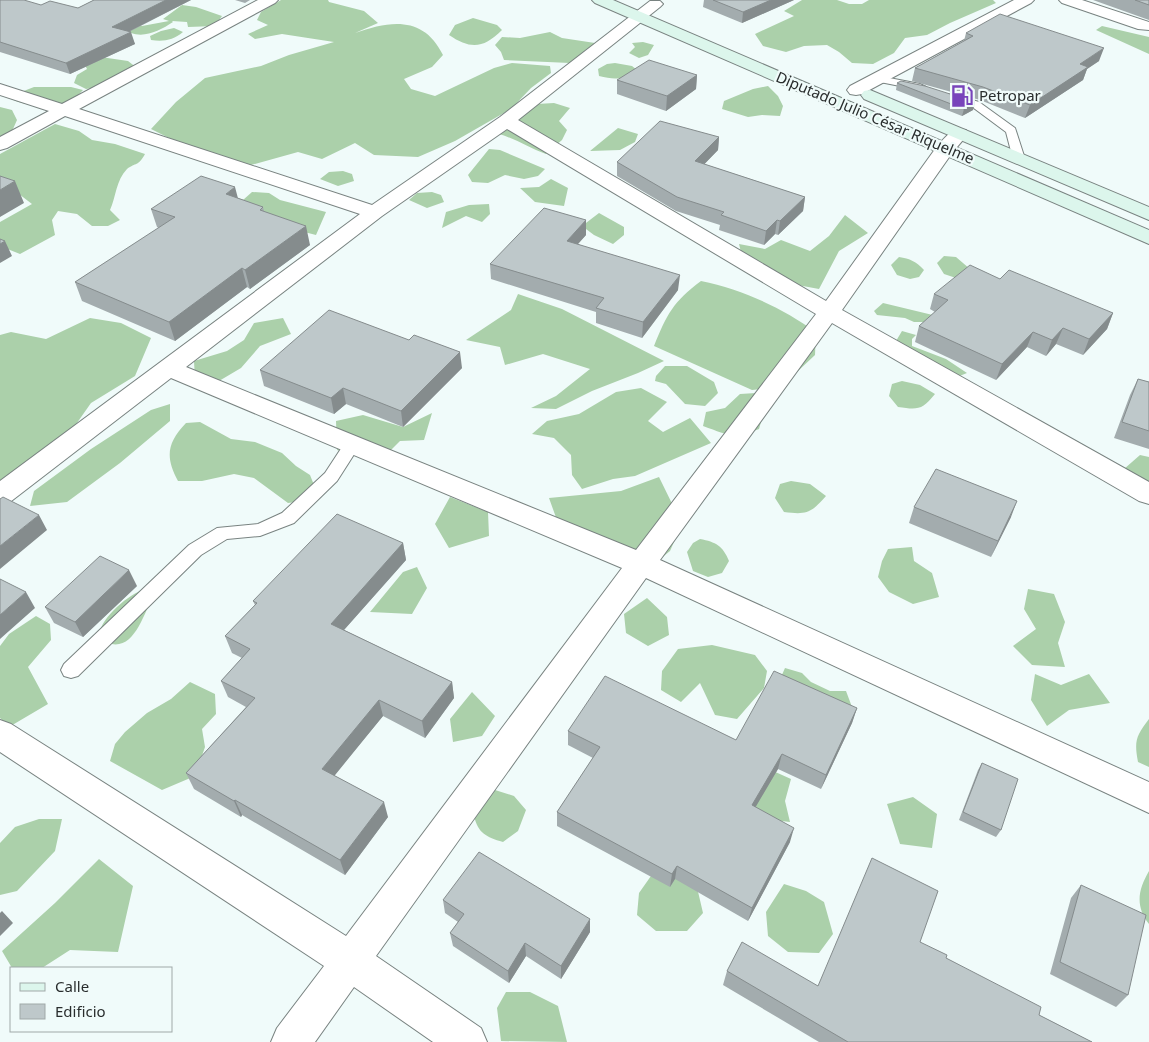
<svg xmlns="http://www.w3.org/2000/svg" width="1149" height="1042" font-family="'Noto Sans',sans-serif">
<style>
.forest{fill:#abd0aa}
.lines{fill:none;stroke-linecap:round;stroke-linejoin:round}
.lane-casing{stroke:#798381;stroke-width:2}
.street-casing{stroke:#798381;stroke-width:2}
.secondary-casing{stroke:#798381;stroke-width:2}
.lane{fill:#fff;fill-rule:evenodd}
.street{fill:#fff;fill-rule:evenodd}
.secondary{fill:#dcf6ec;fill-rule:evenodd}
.wall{fill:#a3acae}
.shaded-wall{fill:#858c8d}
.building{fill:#bec8ca;stroke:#858c8d}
.labels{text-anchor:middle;stroke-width:4.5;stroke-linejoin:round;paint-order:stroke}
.far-poi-label{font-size:15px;fill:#292d2d;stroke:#f0fbfa;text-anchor:start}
.far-street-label{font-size:15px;fill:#292d2d;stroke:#f0fbfa}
</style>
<rect width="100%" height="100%" fill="#f0fbfa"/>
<path class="forest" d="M281 0H328L329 2 364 11 378 23 355 33C391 20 424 16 443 55L432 67 404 79 411 89 435 96 494 68 512 63 550 66 551 73 531 88 511 109 455 141 418 157 374 155 355 143 322 159 298 152 251 165 214 157 187 147 151 129 176 102 205 78 261 66 289 55 334 42 282 34 255 39 248 34 268 25 257 20 261 12Z
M802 0H837L849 4H862L869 0H993L996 3 950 23 927 35 905 38 894 53 873 64 852 63 839 52 827 45 804 46 786 52 763 46 755 34 794 16 784 11Z
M182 5 196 7 222 16 215 26 188 27 187 22 172 21 173 22C158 32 137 42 123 27L134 23 142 26 169 21 163 19Z
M473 18 497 25 502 30C484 48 471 50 449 35L455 25Z
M1102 26 1149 37V54L1096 30Z
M174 28 183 32C173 40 164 42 151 40L150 36 161 31Z
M550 32 562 38 595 43V51L570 63 504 60 501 52 495 45 502 37 520 38Z
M643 42 654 45 648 55 639 58 629 53 635 47 632 43Z
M94 56 128 61 137 68 99 87 86 89 74 83 77 75 87 69 84 63Z
M615 63 632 66 637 70C624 80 615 80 599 76L598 69 607 64Z
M768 86 778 96 783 106 780 116 762 115 748 117 722 109 724 101 753 89Z
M34 87H71L83 90 67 107C47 105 29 108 11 99L16 94Z
M554 103 570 108 559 121 567 130 562 140 546 154C529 148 516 139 499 134L537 104Z
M0 107 12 110 17 120 13 129 0 139Z
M55 124 79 131 92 140 115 144 145 154C138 167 136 162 127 169 116 180 116 197 110 210L120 220 108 226H92L77 214 58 211 52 220 55 235 20 254 0 246V222L32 204 15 191 0 187V154Z
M618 128 638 134 635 142 620 150 590 151Z
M489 149 500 150 545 169 538 176 524 179 505 175 488 183 472 182 468 175Z
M343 171 352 174 354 181 338 186 320 179 329 172Z
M551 179 568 188 564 206 535 202 520 188 539 187Z
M252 192 269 193 280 200 326 212 316 235 277 225 250 212 243 200Z
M432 192 441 195 444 202 427 208 409 200 417 193Z
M489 204 490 214 482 222 466 216 442 228 446 212 469 205Z
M599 213 624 227V235L613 244 594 235 582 226Z
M845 215 868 233 839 251 819 289 776 281 743 260 739 244 765 249 781 240 810 251 829 236Z
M944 256 956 257 970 269 956 278 944 274 937 263Z
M899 257C910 259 916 261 924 270L919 277 910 279 897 275 891 265Z
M701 281C742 289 782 308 816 332L815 355 781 387 752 390 654 346C667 314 673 302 701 281Z
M518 294 562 309 664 361 638 373 592 391 556 409 531 408 556 396 590 369 543 354 505 365 500 347 466 340 511 310Z
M883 303 941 317 928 322H914L905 318 877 315 874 311Z
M90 318 121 323 151 338 135 376 91 403 53 457 0 501V335L11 332 46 339Z
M283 318 291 334 260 346 241 368 219 381 195 380 194 361 227 351 244 340 254 323Z
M902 331 916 335 912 339V346L946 359 967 373 952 379 896 341Z
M665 366H687L714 382 718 393 705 406 685 404 666 384 655 381 656 376Z
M902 381 920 385 935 394C922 410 918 410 898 407L889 396 892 384Z
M641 388 667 402 648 421 663 432 690 418 711 443 635 476 613 479 582 489 572 475 571 455 554 438 532 434 547 421 579 414 616 392Z
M756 393 763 415 759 429C733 439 728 435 703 426L706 412 725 408 740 394Z
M170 404V421L120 463 67 502 30 506 34 491 91 449 151 410Z
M432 413 424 440 400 441 378 463 337 450 336 421 363 415 403 427Z
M200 422 231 439 255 442 282 453 296 466 310 475 314 485 304 501 288 503 254 478 234 474 202 481H178C165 457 167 443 186 423Z
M1140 455 1149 457V489L1124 469Z
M659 477 682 524 670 551 649 568 558 523 549 498 621 491Z
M791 481 810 484 826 496C811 513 807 515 784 512L775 498 780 484Z
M450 497 488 512 489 536 449 548 435 524Z
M700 539C716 542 723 546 729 561L722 573 708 577 693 571 687 552 693 543Z
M912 547 914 561 932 573 939 597 913 604 889 592 878 577 882 561 888 549Z
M417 567 427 588 412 614 370 612 403 572Z
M1028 589 1054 594 1065 622 1058 643 1065 667 1032 665 1013 646 1036 629 1024 609Z
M142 590 154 594C142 617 132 661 98 638 100 619 124 598 142 590Z
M647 598 667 617 669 635 648 646 626 633 624 614Z
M36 616 50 624 51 640 28 667 48 704 9 727 0 718V646L9 634Z
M712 645 755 655 767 671 764 688 737 719 715 715 700 683 681 702 661 690 662 671 678 649Z
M785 668 802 673 811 682 830 691H846L852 707 781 677Z
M1035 674 1061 685 1089 674 1110 703 1069 710 1047 726 1031 700Z
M190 682 215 694 216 714 202 729 205 747 195 776 162 790 110 761 115 744 125 732 147 713 171 699Z
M472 692 495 716 482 736 453 742 450 719Z
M1149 719V767L1138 762C1134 741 1136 736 1149 719Z
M755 763 791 779 785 801 790 822 755 818 740 775Z
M495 790 514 796 526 810 518 831 503 842C486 837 478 833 474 816Z
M913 797 937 814 932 848 900 844 887 804Z
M39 819H62L55 851 17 891 0 895V843L15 827Z
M99 859 133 886 118 952 70 950 42 968H12L2 951 55 903Z
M658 866 696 883 703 913 687 931H656L637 915 639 893Z
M1149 871V924C1135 906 1138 890 1149 871Z
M784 884 806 891 824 902 833 934 819 953 788 952 768 936 766 912Z
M506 992H530L558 1006 567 1042 501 1041 497 1008Z"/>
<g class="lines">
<defs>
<path id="lane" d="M879 76 920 84 926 87 920 90 875 81 874 79 875 77Z
M952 94 979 102 1015 128 1025 159 1023 162H1015L1013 159 1006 132 971 106 948 99 946 97 948 95Z
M352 439 358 441 360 445 337 481 294 523 260 536 227 539 201 555 78 676 71 678 64 676 61 670 64 664 189 545 217 528 258 524 282 513 325 473 346 441Z"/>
<path id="street" d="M258 0H278L275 3 79 109 372 205 500 117 650 1H660L663 4 660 7 518 120 826 301 938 145C947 136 952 127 966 130L968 134 952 153 842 310 1149 482V504L1139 501 832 323 660 560 1149 782V813L646 578 376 956 481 1028 487 1042H433L354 987 315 1042H271L277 1028 324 966 0 752V720L11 724 346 936 622 568 171 378 10 502 0 505V481L360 214 65 116 7 148 0 150V137L49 111 0 95V84L62 104ZM507 129 816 314 636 550 186 367 382 216Z
M1014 0H1034L1031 3 862 94 856 95 850 94 847 90 850 86Z
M1059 0H1082L1149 22V30L1138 29 1062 3Z"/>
<path id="secondary" d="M592 0H613L1149 230V244L595 3Z
M870 90 1149 207V220L864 99 861 95 864 91Z"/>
</defs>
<use href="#lane" class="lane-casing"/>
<use href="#street" class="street-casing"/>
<use href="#secondary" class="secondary-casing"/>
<use href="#lane" class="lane"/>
<use href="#street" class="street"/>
<use href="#secondary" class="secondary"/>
</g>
<path class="wall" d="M0 0 41 5 78 8 94 0H191L129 32 135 44 70 74 0 52Z
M235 0H250L245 3Z
M704 0H794L742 23 703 7Z
M1093 0H1149V20Z
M966 33 1099 61 1087 69 1083 80 1025 118 980 100 912 81 915 68 964 41Z
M697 75 696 89 666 111 617 94V80Z
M897 83 975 102 973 110 962 116 896 90Z
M719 137 718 150 704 164 805 197 803 211 778 235 775 234 764 245 719 230 720 225 676 211 617 176V162Z
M238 198 263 207 264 211 310 245 250 289 247 287 175 341 82 301 75 282 159 228 157 227 151 209Z
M586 220V235L578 244 678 290 642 338 596 323V312L491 279 490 264Z
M1000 279 1113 313 1107 329 1083 355 1056 344 1046 356 1027 347 996 380 915 342 919 326 935 312 930 309 934 294Z
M462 368 403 427 346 404 334 414 264 386 260 370Z
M1138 379 1149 382V449L1114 438 1130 395Z
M914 507 1011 517 991 557 909 523Z
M403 543 406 560 344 630 452 682 454 698 425 738 383 716 334 775 388 817 345 875 242 815 241 817 194 789 186 773 246 707 228 697 221 681 242 658 232 653 225 636 255 605 253 601Z
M137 586 83 637 54 623 45 607Z
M857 708 852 723 821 789 778 769 755 807 790 842 748 921 675 879 670 887 557 826V812L593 758 568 745V731L736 740Z
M982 763 1001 830 996 837 959 820 978 770Z
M1081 885 1128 995 1116 1007 1050 974 1071 898Z
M443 900 590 932 561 979 526 956 509 983 453 946 450 933 458 922 445 913Z
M920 942 1039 1015 1092 1042H819L723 985 727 971 818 986Z"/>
<path class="shaded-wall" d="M166 0H191L116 38 112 27Z
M771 0H794L742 23 743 12Z
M131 32 135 44 70 74 66 63Z
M1104 48 1099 61 1087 69 1083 80 1025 118 1030 105 1080 64Z
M697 75 696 89 666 111 667 96Z
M975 102 973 110 962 116 964 109Z
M719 137 718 150 694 175 695 161Z
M15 181 24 203 0 217V190Z
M235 187 240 206 226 194Z
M805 197 803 211 778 235 780 221Z
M586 220V235L567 256V241Z
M777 220 775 234 764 245 766 231Z
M306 226 310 245 250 289 245 270Z
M5 241 12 256 0 263V244Z
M242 268 247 287 175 341 169 322Z
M680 275 678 290 642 338 643 322Z
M1113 313 1107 329 1083 355 1089 339Z
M1063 328 1056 344 1046 356 1052 340Z
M1033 332 1027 347 996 380 1002 364Z
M460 352 462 368 403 427 401 411Z
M343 388 346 404 334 414 331 398Z
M1017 501 1011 517 991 557 998 541Z
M39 515 47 530 0 569V546Z
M403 543 406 560 335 640 331 624Z
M129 570 137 586 83 637 75 622Z
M26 592 35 608 0 639V615Z
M452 682 454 698 425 738 422 721Z
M379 700 383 716 327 785 322 769Z
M857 708 852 723 821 789 826 775Z
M782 754 778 769 748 820 752 805Z
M235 800 242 815 241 817 234 801Z
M384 802 388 817 345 875 340 860Z
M794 828 790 842 748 921 752 908Z
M677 866 675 879 670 887 672 874Z
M2 911 13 923 0 936V913Z
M590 919V932L561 979V966Z
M525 943 526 956 509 983 508 971Z"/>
<path class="building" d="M0 0H24L41 5 50 1 78 8 94 0H166L112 27 131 32 66 63 0 42Z
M713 0H771L743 12Z
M1135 0H1149V5Z
M1000 14 1104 48 1080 64 1088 67 1030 105 983 87 915 68 973 36 966 33Z
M649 60 697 75 667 96 617 80Z
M901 81 925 86 975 102 964 109 897 83Z
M660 121 719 137 695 161 805 197 780 221 777 220 766 231 721 215 724 212 677 197 617 162Z
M0 176 15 181 0 190Z
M201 176 235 187 226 194 263 207 260 210 306 226 245 270 242 268 169 322 75 282 175 217 151 209Z
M544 208 586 220 567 241 680 275 643 322 596 308 604 298 490 264Z
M0 239 5 241 0 244Z
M970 265 1000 279 1009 270 1113 313 1089 339 1063 328 1052 340 1033 332 1002 364 919 326 948 300 934 294Z
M329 310 409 340 414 335 460 352 401 411 343 388 331 398 260 370Z
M1138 379 1149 382V431L1122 422Z
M936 469 1017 501 998 541 914 507Z
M3 497 39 515 0 546V499Z
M337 514 403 543 331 624 452 682 422 721 379 700 322 769 384 802 340 860 235 800 234 801 186 773 255 698 221 681 250 649 225 636 257 603 253 601Z
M100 556 129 570 75 622 45 607Z
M0 579 26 592 0 615Z
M774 671 857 708 826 775 782 754 752 805 794 828 752 908 677 866 672 874 557 812 600 747 568 731 605 676 736 740Z
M982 763 1018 779 1001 830 963 812Z
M479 852 590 919 561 966 525 943 508 971 450 933 464 914 443 900Z
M872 858 938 891 920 942 947 955 946 958 1041 1007 1039 1015 1092 1042H848L727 971 742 942 818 986Z
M1081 885 1146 915 1128 995 1060 962Z"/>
<defs>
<symbol id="fuel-bare" viewBox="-9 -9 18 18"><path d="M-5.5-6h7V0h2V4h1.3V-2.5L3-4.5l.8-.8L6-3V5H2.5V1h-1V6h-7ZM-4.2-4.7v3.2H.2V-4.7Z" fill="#7844bb" stroke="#f0fbfa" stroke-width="2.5" paint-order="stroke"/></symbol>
</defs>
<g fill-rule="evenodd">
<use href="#fuel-bare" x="946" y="80" width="32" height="32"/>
</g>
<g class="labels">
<g class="far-poi-label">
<text x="979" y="101">Petropar</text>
</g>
<g class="far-street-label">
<text transform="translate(875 118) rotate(23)" y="5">Diputado Julio César Riquelme</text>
</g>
</g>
<rect x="10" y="967" width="162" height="65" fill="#f0fbfa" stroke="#a0a9a8"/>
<rect x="20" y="983" width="25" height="8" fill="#dcf6ec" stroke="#a0a9a8"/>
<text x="55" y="992" font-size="15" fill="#292d2d">Calle</text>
<rect x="20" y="1004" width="25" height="15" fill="#bec8ca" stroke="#a0a9a8"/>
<text x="55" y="1017" font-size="15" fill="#292d2d">Edificio</text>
</svg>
